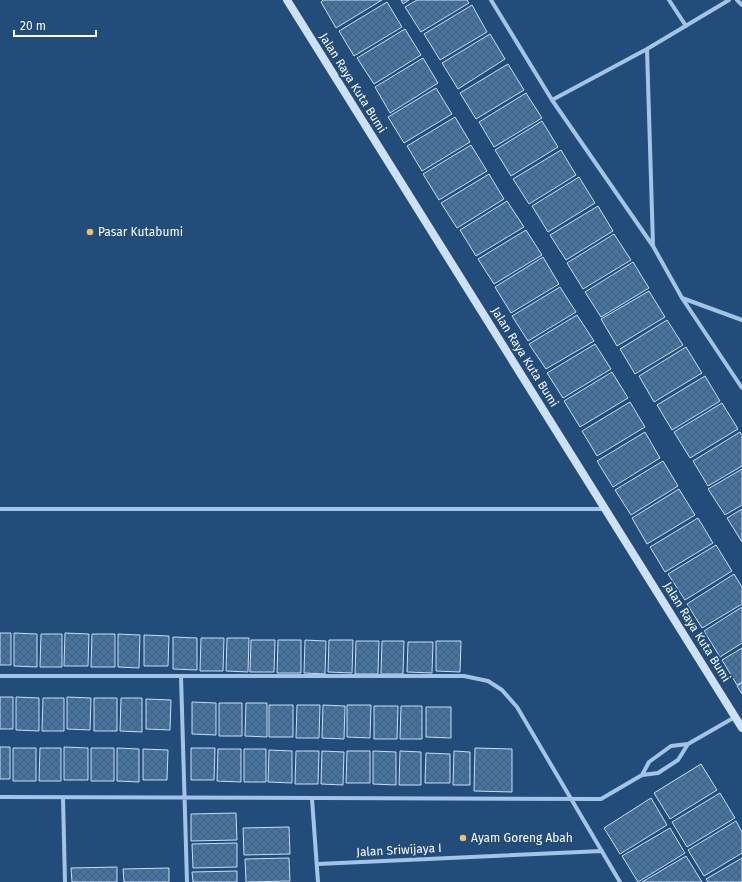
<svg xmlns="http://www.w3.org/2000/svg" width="742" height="882" font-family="'Fira Sans',sans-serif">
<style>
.building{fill:url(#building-cross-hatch);stroke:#c7ddf4}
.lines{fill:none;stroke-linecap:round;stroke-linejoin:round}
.street{stroke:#a4c4e5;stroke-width:4}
.secondary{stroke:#cde0f4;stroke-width:8}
.poi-dot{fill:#f0c266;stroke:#224c79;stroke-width:1.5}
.labels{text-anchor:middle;stroke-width:4;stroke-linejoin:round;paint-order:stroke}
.street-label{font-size:12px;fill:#fff;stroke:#224c79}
.poi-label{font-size:12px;fill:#fff;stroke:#224c79;text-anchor:start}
</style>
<defs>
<pattern id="building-cross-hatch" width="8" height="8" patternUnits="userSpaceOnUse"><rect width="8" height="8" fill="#4674a1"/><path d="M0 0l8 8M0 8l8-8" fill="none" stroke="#495e72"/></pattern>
</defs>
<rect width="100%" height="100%" fill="#224c79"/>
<path class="building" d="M323 0H382L336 28 321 2Z
M401 0H409L403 4Z
M417 0H467L469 3 421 32 405 7Z
M387 2 402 27 354 56 339 31Z
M472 5 487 32 440 60 424 34Z
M405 29 421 55 374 84 357 58Z
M490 34 505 59 458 89 442 63Z
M423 58 438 83 390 113 375 87Z
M508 64 524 90 476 119 460 93Z
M436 88 452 114 404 143 388 117Z
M526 93 542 118 494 147 479 122Z
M455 117 470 142 422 171 407 146Z
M542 121 558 147 511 176 495 150Z
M471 145 487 171 439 200 423 174Z
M561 150 576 175 529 204 513 179Z
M489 174 504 199 457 228 441 203Z
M579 177 595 203 548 232 532 206Z
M507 201 524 227 476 256 460 230Z
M598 206 613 231 566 260 550 235Z
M526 230 542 255 494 284 478 259Z
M614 234 631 260 583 289 567 263Z
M543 257 559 284 511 313 495 287Z
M633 262 649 288 601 317 585 292Z
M560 287 576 312 528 341 512 316Z
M649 291 665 317 617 346 601 319Z
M577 315 594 341 546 369 529 344Z
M667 320 683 345 635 374 620 349Z
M595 344 611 369 563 398 547 373Z
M686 347 702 373 654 402 639 376Z
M612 372 628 398 580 427 564 401Z
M705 376 720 401 672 430 657 405Z
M630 402 645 427 597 456 582 431Z
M722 403 738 429 690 458 674 432Z
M645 432 660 458 613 487 597 461Z
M740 432 742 435V466L708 486 693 461Z
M663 461 678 486 631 515 615 490Z
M742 469V505L725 515 708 489Z
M679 489 695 515 647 544 632 518Z
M742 509V542L727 518Z
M698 518 713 543 665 572 650 547Z
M716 545 732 571 685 600 668 574Z
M734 574 742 587V604L702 628 687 604Z
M742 607V643L720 657 704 631Z
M0 633H11V665H0Z
M14 633 37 634V667L14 666Z
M65 633 89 634 88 666H64Z
M41 634H62V667H40Z
M92 634H115V667H91Z
M118 634 140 635 139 668 118 667Z
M144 635 169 636 168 666H144Z
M173 637 197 638V670L173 669Z
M201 638H224L223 671H200Z
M227 638H249L248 672 226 671Z
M251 640H275L274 672H250Z
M278 640H301V673H277Z
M305 640 326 641 325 674 304 673Z
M329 640H353L352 673 328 672Z
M356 641H379L378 674H355Z
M382 641H404L403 674H381Z
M436 641H461L460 672 436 671Z
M408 642H433L432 673 407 672Z
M742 648V682L737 685 722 660Z
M742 683V694L737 686Z
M0 697H13V729H0Z
M16 697 39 698V731L16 730Z
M67 697 91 698 90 730 67 729Z
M43 698H64V731H42Z
M94 698H117V731H94Z
M121 698H142V732L120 731Z
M146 699 171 700 170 730 146 729Z
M192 702 216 703V735L192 734Z
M219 703H242V736H219Z
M246 703H267V737L245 736Z
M269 705H293V737H269Z
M297 705H320L319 738H296Z
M323 705 345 706 344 739 322 738Z
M347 705H371L370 738 347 737Z
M374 706H398L397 739H374Z
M401 706H422V739H400Z
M426 707H451V738L426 737Z
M0 747H10V779H0Z
M64 747 88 748V780H64Z
M13 748H36V781H13Z
M40 748H61V781H39Z
M91 748H114V781H91Z
M117 748 139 749V782L117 781Z
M191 748H215L214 780H191Z
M475 748 512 749V792L474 791Z
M143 749 168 750 167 780H143Z
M218 749H241V782L217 781Z
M244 749H266V782H244Z
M269 750 292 751V783L268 782Z
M296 751H319L318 784H295Z
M322 751 344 752 343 785 321 784Z
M347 751H370V783H346Z
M373 751 396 752V785L373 784Z
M400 751 421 752V785H399Z
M454 751 470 752V785H453Z
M426 753 450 754V783H425Z
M701 764 717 790 670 819 654 793Z
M720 793 735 818 687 847 672 822Z
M651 798 667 825 620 854 604 828Z
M236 813 237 840 191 841V814Z
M736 821 742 832V853L704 876 688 850Z
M289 827 290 854 244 855 243 828Z
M670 828 685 853 638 882 622 856Z
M237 843V867L193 868 192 844Z
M686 856 702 882H642Z
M289 858 290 881 246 882 245 859Z
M742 858V882H708L706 879Z
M117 867V882H72L71 868Z
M169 868V882H124L123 869Z
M237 871V882H193L192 872Z"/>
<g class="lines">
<path class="street" d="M491 0 552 100 653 246 682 298 742 388
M669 0 686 26
M737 0 742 5
M647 49 653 245
M552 100 647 49 729 0
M682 298 742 320
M0 509H606
M0 676H464L488 681 502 690 517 707 620 882
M181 676 187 882
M642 775 649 762 671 746 688 744 735 717
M0 797 601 799 642 775 658 773 678 760 688 744
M63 798 65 882
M312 799 318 882
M318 864 602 851"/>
<path class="secondary" d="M287 0 742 728"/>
</g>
<g class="poi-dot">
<circle cx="90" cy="232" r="4"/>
<circle cx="463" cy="838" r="4"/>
</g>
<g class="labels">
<g class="street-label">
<text transform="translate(353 83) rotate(58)" y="4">Jalan Raya Kuta Bumi</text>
<text transform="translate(525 357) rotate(58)" y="4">Jalan Raya Kuta Bumi</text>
<text transform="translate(697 632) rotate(58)" y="4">Jalan Raya Kuta Bumi</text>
<text transform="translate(399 850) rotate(-3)" y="4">Jalan Sriwijaya I</text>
</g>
<g class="poi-label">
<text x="98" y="236">Pasar Kutabumi</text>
<text x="471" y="842">Ayam Goreng Abah</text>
</g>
</g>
<path d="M14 30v6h82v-6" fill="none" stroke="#ffffff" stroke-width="2"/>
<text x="20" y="30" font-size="12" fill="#ffffff" stroke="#224c79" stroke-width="3" paint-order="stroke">20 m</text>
</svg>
